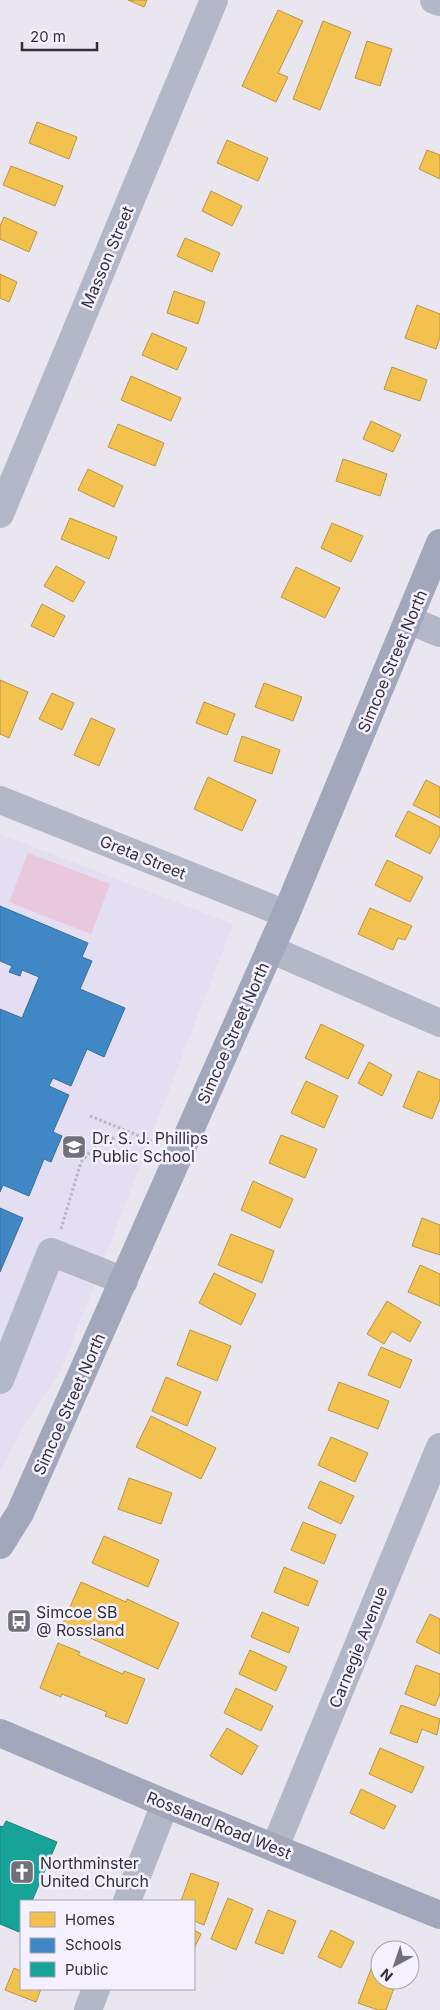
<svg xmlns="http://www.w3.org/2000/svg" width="440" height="2010" font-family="Inter,sans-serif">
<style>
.built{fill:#e3def1}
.green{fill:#e9c8dc}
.homes{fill:#f2c14e;stroke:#b89647}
.schools{fill:#3f88c5;stroke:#3b6e9a}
.public{fill:#17a398;stroke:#1f807b}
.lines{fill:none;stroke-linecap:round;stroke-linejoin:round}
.path{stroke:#b5b6c2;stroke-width:3;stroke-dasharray:2.5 2.5;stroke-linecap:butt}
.minor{stroke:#b3b7c7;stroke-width:28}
.major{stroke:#a3a7bb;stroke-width:28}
.labels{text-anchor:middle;stroke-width:5;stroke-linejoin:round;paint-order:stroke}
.street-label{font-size:16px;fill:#323037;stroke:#f4f0ff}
.poi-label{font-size:16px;fill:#323037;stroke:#f4f0ff;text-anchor:start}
</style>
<rect width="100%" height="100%" fill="#e9e6f0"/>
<path class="built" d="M0 834 233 924 61 1371 26 1422 0 1472Z"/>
<path class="green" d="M28 853 110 884 91 934 9 902Z"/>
<path class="homes" d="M128 0H147L144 7Z
M278 10 303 21 278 73 288 77 276 102 242 86Z
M323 21 351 32 320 110 293 99Z
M367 41 392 49 380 86 355 78Z
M37 122 77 137 69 159 29 143Z
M227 140 268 158 258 181 217 163Z
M427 150 440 155V179L419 169Z
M11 166 63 186 55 206 3 185Z
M211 191 242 206 232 226 202 211Z
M4 217 37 232 29 252 0 239V226Z
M185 238 220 253 212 272 177 256Z
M0 274 17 282 9 302 0 298Z
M174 291 205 302 198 324 167 313Z
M417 305 440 314V337L436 349 405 338Z
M152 333 187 348 177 370 142 355Z
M392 367 427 380 420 401 384 389Z
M131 376 181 398 171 421 121 400Z
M371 421 401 435 393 452 363 439Z
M118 424 164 443 155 466 108 447Z
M343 459 387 474 380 496 336 481Z
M88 469 123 486 114 507 78 490Z
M70 518 117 537 109 559 61 539Z
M332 523 363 536 351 562 321 548Z
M56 566 85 582 73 602 44 586Z
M296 567 340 588 325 618 281 597Z
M42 604 65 616 54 637 31 626Z
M0 680 28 692 9 738 0 734Z
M264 683 302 697 293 721 255 707Z
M52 693 74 703 62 730 39 719Z
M204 702 235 714 227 735 196 723Z
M91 718 115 729 99 766 74 755Z
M242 736 280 750 272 774 234 761Z
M208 777 256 800 242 831 194 809Z
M426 780 440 787V818L413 805Z
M408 811 440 827V835L430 854 395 836Z
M387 860 423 877 410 902 375 885Z
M370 908 412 926 405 940 398 938 393 950 358 934Z
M321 1024 364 1045 348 1079 305 1058Z
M369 1062 392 1075 382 1096 358 1083Z
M418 1071 440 1080V1099L432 1119 403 1107Z
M306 1081 338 1096 324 1128 291 1113Z
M281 1135 317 1149 305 1178 269 1163Z
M253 1181 293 1199 280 1228 241 1210Z
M422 1218 440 1225V1255L412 1246Z
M231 1234 274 1251 262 1283 218 1265Z
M420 1265 440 1274V1306L408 1292Z
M214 1273 256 1294 241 1325 199 1303Z
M387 1301 421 1322 410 1342 392 1331 384 1344 367 1334Z
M190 1330 231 1346 217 1381 177 1365Z
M381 1347 412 1360 400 1388 368 1375Z
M166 1377 201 1392 187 1426 152 1411Z
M339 1382 389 1401 378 1429 328 1410Z
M151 1416 216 1448 201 1479 136 1447Z
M331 1437 368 1453 355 1482 318 1465Z
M129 1478 172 1493 161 1524 118 1509Z
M320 1481 354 1496 341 1524 308 1508Z
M303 1522 336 1535 324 1564 291 1550Z
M104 1536 159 1560 148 1587 92 1563Z
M284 1567 318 1581 308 1606 274 1592Z
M81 1582 126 1602 127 1599 179 1623 158 1669 62 1625Z
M262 1612 299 1628 289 1653 251 1637Z
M430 1614 440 1619V1654L416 1642Z
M58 1643 80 1652 78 1655 123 1674 124 1671 145 1679 127 1724 105 1716 107 1712 62 1694 61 1697 40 1688Z
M250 1650 287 1667 276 1691 239 1674Z
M416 1665 440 1674V1694L435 1706 405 1694Z
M236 1688 273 1706 261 1731 224 1713Z
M401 1705 440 1719 437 1735 422 1729 417 1743 390 1733Z
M227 1728 258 1746 242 1775 210 1756Z
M380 1748 424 1767 412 1793 369 1774Z
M361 1789 396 1806 384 1829 350 1813Z
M191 1873 219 1883 204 1925 194 1921V1901H181Z
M228 1898 253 1909 236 1950 211 1939Z
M268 1910 296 1921 283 1954 255 1943Z
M194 1930 201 1934 194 1949Z
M331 1930 354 1942 341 1968 318 1957Z
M378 1951 380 1952V1980H397L386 2010H378L358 2003Z
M14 1968 21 1971V1989H41L36 2002 5 1990Z"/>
<path class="schools" d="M0 906 88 943 82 957 92 961 80 989 125 1008 104 1057 87 1049 71 1086 53 1078 49 1086 69 1095 53 1132 62 1136 51 1162 44 1159 29 1196 3 1185 0 1192V1009L22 1018 39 977 22 970 20 976 9 972 12 966 0 961Z
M0 1208 23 1218 0 1272Z"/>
<path class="public" d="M6 1821 57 1842 32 1901H21V1927L19 1932 0 1924V1826L3 1827Z"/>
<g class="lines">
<path class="path" d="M90 1116 152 1141
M61 1229 81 1162 98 1143 131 1133"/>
<path class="minor" d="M434 0 440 2
M0 514 214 0
M409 620 440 633
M0 800 286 914
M270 949 440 1023
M0 1380 51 1252 124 1281
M275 1847 440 1447
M127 1901 165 1804
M88 2010 96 1989"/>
<path class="major" d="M0 1545 20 1513 286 914 440 543
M0 1733 176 1808 440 1915"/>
</g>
<defs>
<symbol id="school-square" viewBox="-11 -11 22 22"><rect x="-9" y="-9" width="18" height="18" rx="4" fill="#727078" stroke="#f4f0ff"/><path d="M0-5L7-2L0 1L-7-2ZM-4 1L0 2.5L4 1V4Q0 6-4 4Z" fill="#fff"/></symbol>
<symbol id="bus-square" viewBox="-11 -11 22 22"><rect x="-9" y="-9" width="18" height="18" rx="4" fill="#727078" stroke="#f4f0ff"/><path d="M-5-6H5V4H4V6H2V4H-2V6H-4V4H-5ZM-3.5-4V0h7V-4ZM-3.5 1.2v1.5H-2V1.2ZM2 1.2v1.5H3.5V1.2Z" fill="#fff"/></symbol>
<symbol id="church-square" viewBox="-11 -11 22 22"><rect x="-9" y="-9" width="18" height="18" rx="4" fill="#727078" stroke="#f4f0ff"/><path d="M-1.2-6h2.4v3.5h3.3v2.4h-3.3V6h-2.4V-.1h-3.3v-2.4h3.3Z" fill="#fff"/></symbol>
</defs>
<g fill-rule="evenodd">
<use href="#school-square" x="60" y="1133" width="28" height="28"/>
<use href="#bus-square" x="5" y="1607" width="28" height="28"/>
<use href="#church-square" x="8" y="1858" width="28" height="28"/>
</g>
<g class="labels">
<g class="street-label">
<text transform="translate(107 257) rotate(-67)" y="6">Masson Street</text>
<text transform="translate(392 661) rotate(-67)" y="6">Simcoe Street North</text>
<text transform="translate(143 857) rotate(22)" y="6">Greta Street</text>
<text transform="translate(233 1033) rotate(-66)" y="6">Simcoe Street North</text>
<text transform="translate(69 1404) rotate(-66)" y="6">Simcoe Street North</text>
<text transform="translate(358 1647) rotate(-68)" y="6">Carnegie Avenue</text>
<text transform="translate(219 1825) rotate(22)" y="6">Rossland Road West</text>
</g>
<g class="poi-label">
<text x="92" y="1144">Dr. S. J. Phillips<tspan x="92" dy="18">Public School</tspan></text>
<text x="36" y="1618">Simcoe SB<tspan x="36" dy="18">@ Rossland</tspan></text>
<text x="40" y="1869">Northminster<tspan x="40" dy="18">United Church</tspan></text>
</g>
</g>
<rect x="20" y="1900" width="175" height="90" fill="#f4f0ff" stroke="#a6a3af"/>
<rect x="30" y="1912" width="25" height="15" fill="#f2c14e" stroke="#a6a3af"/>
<text x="65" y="1925" font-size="15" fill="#323037">Homes</text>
<rect x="30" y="1938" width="25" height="15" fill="#3f88c5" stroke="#a6a3af"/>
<text x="65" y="1950" font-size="15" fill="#323037">Schools</text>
<rect x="30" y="1962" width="25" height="15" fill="#17a398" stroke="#a6a3af"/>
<text x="65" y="1975" font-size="15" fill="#323037">Public</text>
<g transform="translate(395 1965) rotate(220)"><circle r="24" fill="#f4f0ff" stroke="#a6a3af"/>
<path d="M0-4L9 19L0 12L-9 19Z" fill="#727078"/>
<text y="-8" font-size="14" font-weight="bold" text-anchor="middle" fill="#323037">N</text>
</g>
<path d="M22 42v8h75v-8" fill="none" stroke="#323037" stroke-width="2.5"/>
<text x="30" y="42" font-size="15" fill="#323037" stroke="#f4f0ff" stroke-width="4" paint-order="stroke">20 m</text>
</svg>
